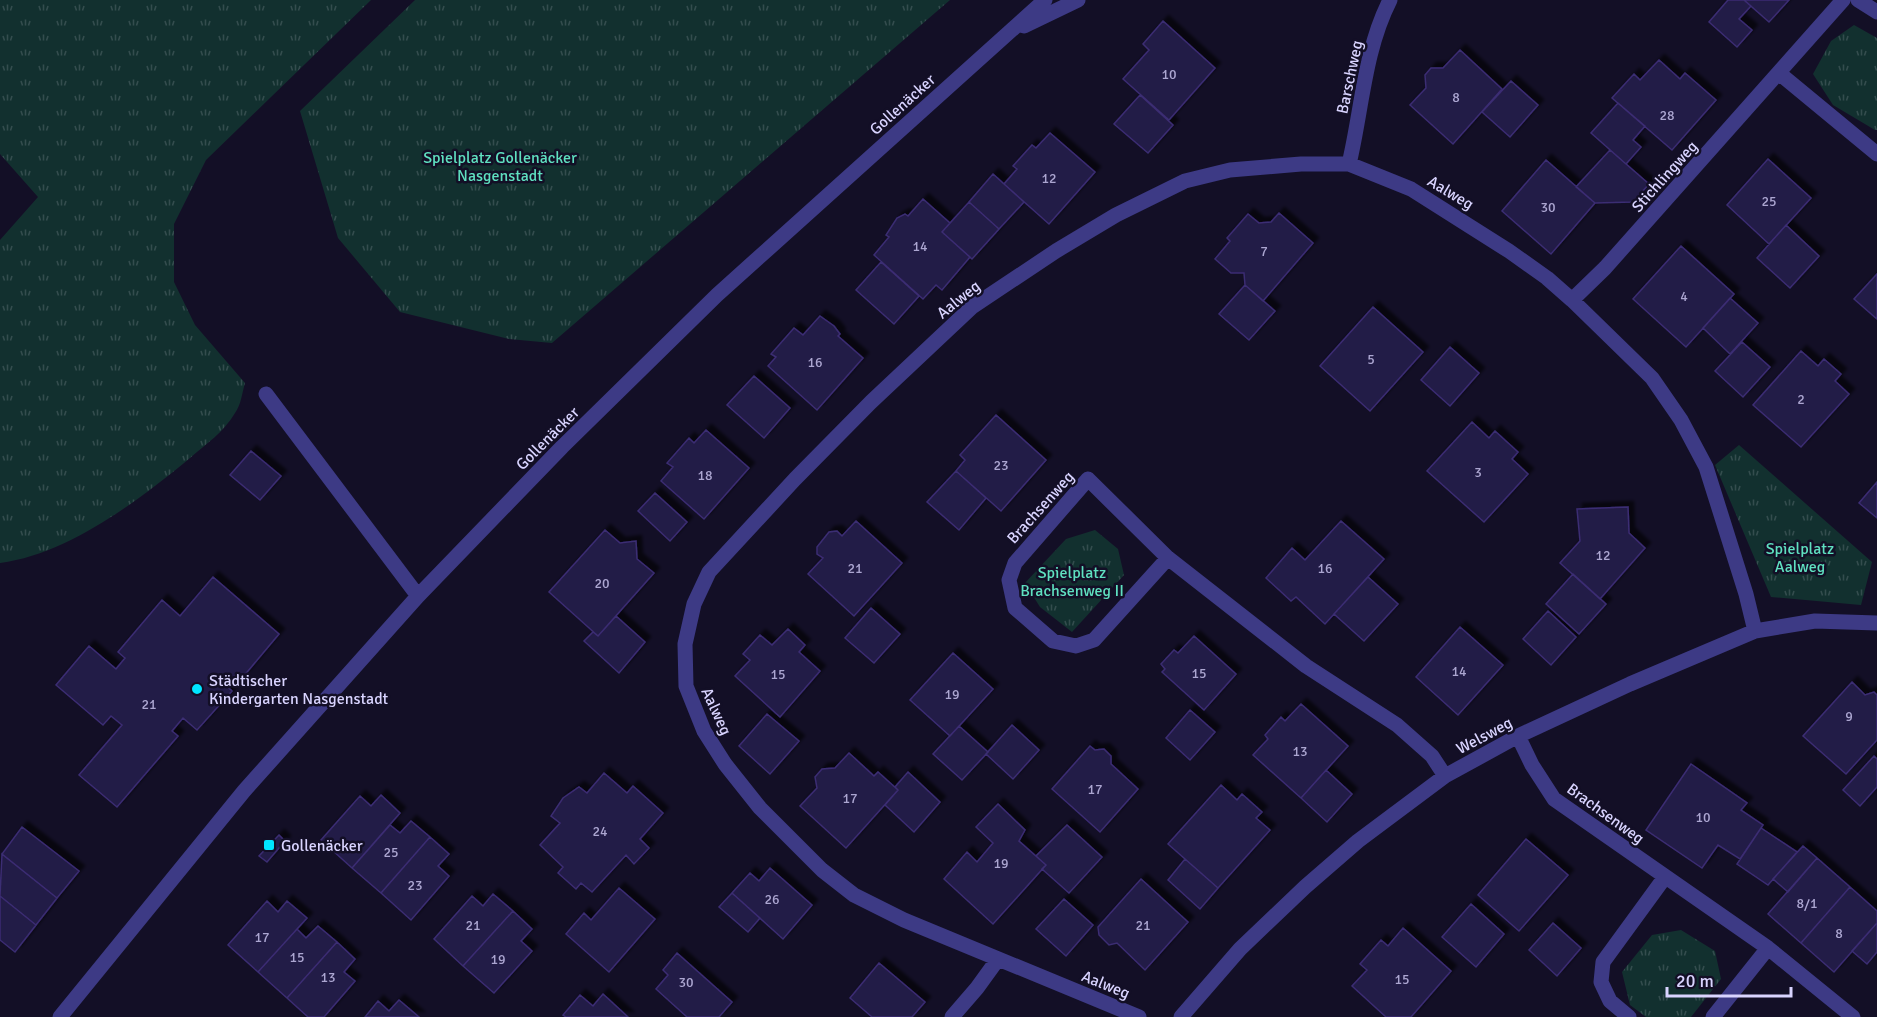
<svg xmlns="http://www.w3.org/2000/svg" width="1877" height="1017" font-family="Signika,sans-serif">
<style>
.grass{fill:url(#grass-tufts)}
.building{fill:#241b47;stroke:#3b2d73;stroke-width:1.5;filter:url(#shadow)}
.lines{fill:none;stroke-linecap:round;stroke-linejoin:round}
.minor{stroke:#3d3a85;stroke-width:15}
.poi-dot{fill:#00e5ff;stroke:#130f26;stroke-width:2}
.labels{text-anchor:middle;stroke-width:5;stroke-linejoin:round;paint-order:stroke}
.number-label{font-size:14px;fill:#aca6d1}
.street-label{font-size:16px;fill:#d9d4ff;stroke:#130f26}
.park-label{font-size:16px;fill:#5fe0c0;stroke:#130f26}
.poi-label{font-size:16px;fill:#d9d4ff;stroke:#130f26;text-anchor:start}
</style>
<defs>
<pattern id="grass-tufts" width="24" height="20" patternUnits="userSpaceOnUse" patternTransform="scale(1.5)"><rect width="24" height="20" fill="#12302f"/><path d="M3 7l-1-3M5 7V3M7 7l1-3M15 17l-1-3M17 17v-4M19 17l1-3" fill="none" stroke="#344d4e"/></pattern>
<filter id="shadow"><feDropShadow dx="5.5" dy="-5.5" stdDeviation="1.5" flood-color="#0009"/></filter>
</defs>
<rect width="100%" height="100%" fill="#130f26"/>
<path class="grass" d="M0 0H371L206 160 174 224V282L195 325 245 383C242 393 241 405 235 413 224 432 206 444 190 458 138 501 68 554 0 563V240L38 197 0 154Z
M415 0H950L552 343 509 339 400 312 338 238 300 111Z
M1854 25 1877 38V130H1875L1833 105 1813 74 1831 41Z
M1739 445 1872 562 1861 605 1771 597 1715 465Z
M1095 530 1118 549 1124 575 1072 632 1040 607 1025 583 1066 539Z
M1681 930 1715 951 1721 979 1691 1017H1646L1630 1005 1622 972 1652 935Z"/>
<path class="building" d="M1728 0H1744L1751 6 1739 19 1752 30 1737 47 1709 22Z
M1744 0H1789L1769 22Z
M1163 21 1215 68 1169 120 1123 79 1149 50 1143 44Z
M1460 50 1502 89 1453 144 1410 105 1426 88 1425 75 1431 68H1443Z
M1659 60 1680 79 1685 73 1716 100 1672 150 1612 98 1634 74 1640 80Z
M1511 81 1538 105 1510 137 1482 112Z
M1140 95 1173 125 1148 153 1114 124Z
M1618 103 1645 126 1633 140 1641 147 1626 164 1591 133Z
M1050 133 1095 172 1049 224 1004 184 1017 169 1013 166 1032 145 1036 148Z
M1610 150 1649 184 1633 202 1595 203 1576 187Z
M1768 159 1811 198 1769 244 1727 205Z
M1546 160 1595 203 1551 254 1502 211Z
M993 174 1024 202 999 229 969 202Z
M923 199 950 223 942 232 970 257 942 290 936 285 923 299 874 255 889 237 886 235 897 218 905 214 908 216Z
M969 202 999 229 972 259 942 232Z
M1279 213 1313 243 1263 301 1245 285 1244 273H1231L1215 259 1230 241 1227 238 1248 214 1259 223 1271 222Z
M1786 225 1819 256 1790 288 1757 258Z
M1681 246 1734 294 1686 347 1633 299Z
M881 262 919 296 894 324 856 290Z
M1877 274V319L1854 299Z
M1245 285 1275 311 1249 340 1219 314Z
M1730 298 1758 323 1730 354 1703 328Z
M1373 307 1423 352 1370 411 1320 366Z
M820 316 834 326 840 334 838 336 863 358 817 410 768 366 776 357 771 354 794 328 803 335Z
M1742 342 1770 367 1743 397 1715 371Z
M1450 347 1479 373 1450 406 1421 380Z
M1801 351 1818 366 1824 359 1841 374 1835 381 1849 394 1801 447 1753 405Z
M754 376 790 408 764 438 727 405Z
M996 415 1046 460 1001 511 956 471 965 460 960 455Z
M1472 422 1489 438 1495 431 1518 452 1512 459 1528 474 1484 522 1427 471Z
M706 430 749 468 704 519 661 481 673 467 667 463 689 438 694 443Z
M251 451 281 476 260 500 230 475Z
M956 471 986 498 959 530 927 502Z
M1877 482V518L1859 503Z
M655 493 687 522 670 541 638 511Z
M1628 507 1629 533 1645 548 1600 599 1560 563 1580 541 1577 509Z
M856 521 902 563 854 616 808 574 823 558 817 554V547L829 532 837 531 842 536Z
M1341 521 1384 559 1325 624 1296 597 1291 601 1266 578 1292 548 1305 560Z
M605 530 620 543 636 541 637 559 654 573 598 636 549 592Z
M1573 574 1606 604 1579 634 1546 604Z
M213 577 279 634 243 677 238 672 226 685 232 691 197 730 183 718 172 731 178 736 117 807 79 775 122 725 111 716 103 725 56 685 89 646 116 669 125 658 118 652 162 600 180 616Z
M1368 577 1398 604 1364 641 1334 614Z
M871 608 900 634 874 663 845 638Z
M1548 611 1576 637 1551 665 1523 639Z
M616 616 645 642 619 673 584 641 593 632 598 636Z
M1460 627 1503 665 1458 715 1416 677Z
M788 629 805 645 799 652 820 671 780 717 735 676 750 660 743 654 760 635 772 645Z
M1194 636 1236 674 1204 710 1162 672 1165 669 1161 664 1174 650 1178 653Z
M953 653 993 689 950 736 910 700Z
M1852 682 1865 695 1874 692 1877 695V740L1846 774 1803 736Z
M1301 704 1348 746 1301 798 1253 755 1268 739 1265 735 1281 717 1285 721Z
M1190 710 1215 732 1190 760 1166 738Z
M767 714 799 741 770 774 739 746Z
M1012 725 1039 750 1013 779 986 754Z
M959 726 988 752 962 780 933 754Z
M1090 746 1095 750 1104 749 1111 756V764L1138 789 1100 832 1052 789Z
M849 753 874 776 878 772 898 790 846 848 800 806 817 788 815 777 822 769 835 768Z
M1874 756 1877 759V787L1860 806 1843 790Z
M1691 764 1747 803 1741 810 1763 825 1740 859 1718 845 1702 868 1646 830Z
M1326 770 1352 794 1327 822 1301 798Z
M908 772 940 802 914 832 885 805 898 790 895 787Z
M604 773 627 793 633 786 663 813 640 839 649 848 634 864 626 855 592 892 581 883 576 889 558 873 563 867 540 845 560 823 551 816 563 798 579 787 587 793Z
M1221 785 1237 800 1242 794 1262 812 1256 818 1270 830 1218 888 1168 844Z
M381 795 400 813 352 868 321 840 360 796 371 806Z
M998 804 1025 830 1019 841 1046 865 993 924 944 879 967 852 977 862 993 843 976 827Z
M411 821 430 837 381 893 352 868 390 825 400 833Z
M1067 825 1102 857 1069 893 1042 869 1046 865 1036 856Z
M22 827 79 871 57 898 2 854Z
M1761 828 1797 852 1768 885 1737 864Z
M279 835 285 841 267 862 259 856Z
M430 837 449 854 438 866 449 876 411 920 381 893Z
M1526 839 1568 875 1519 931 1478 895Z
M1803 846 1817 858 1788 892 1773 879Z
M2 854 57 898 36 925 0 896Z
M1817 858 1850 887 1801 943 1768 914Z
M1185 859 1218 888 1200 909 1168 880Z
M770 868 812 905 783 939 732 893 750 873 759 881Z
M1141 879 1188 922 1145 970 1117 943 1109 945 1099 935 1098 927Z
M1850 887 1877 911V923L1834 972 1801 943Z
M619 888 655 919 609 972 566 934 584 913 591 920Z
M732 893 760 918 748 932 719 907Z
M493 894 513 911 463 966 434 939 472 896 483 906Z
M0 896 36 925 15 952 0 940Z
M1064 899 1093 925 1066 956 1036 929Z
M267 901 278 912 287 901 307 918 258 972 228 945Z
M1471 904 1504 934 1476 967 1442 937Z
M513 911 532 929 521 941 532 951 494 993 463 966Z
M1553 923 1581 948 1557 976 1529 950Z
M1877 923V952L1867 964 1852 951Z
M318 926 337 942 287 998 258 972 297 929 306 938Z
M1403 928 1451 971 1411 1017H1386L1352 986 1367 970 1360 964 1381 940 1388 946Z
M337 942 355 959 344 972 355 981 324 1017H308L287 998Z
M677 953 732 1002 719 1017H687L656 989 668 975 663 970Z
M879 963 925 1002 912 1017H872L850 998Z
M603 994 628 1017H566L563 1015 580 995 593 1006Z
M399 1000 419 1017H365L378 1001 389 1011Z"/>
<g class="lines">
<path class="minor" d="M1858 0 1877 12
M1024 26 1078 0
M1779 73 1877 154
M1349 164C1362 110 1364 51 1390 0
M1572 300 1605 268 1843 0
M266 394 418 596
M1168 558 1094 640 1076 646 1053 641 1015 608 1009 580 1015 563 1088 479 1168 558 1306 666 1397 725 1432 756 1445 776
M1518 736 1532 765 1554 799 1768 948 1853 1017
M60 1017 244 791 418 596 562 447 717 295 1045 0
M952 1017 977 988 998 959
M1139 1017 904 920 854 895 822 870 760 808 725 764 704 731 686 686 685 644 694 604 709 572 795 479 871 402 972 307 1056 251 1116 215 1185 181 1230 170 1301 164H1349L1411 189 1509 251 1547 278 1572 300 1652 378 1681 420 1706 467 1746 594 1755 631
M1181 1017 1240 949 1305 887 1358 841 1445 776 1518 736 1630 684 1755 631 1815 621 1877 623
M1629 1017 1610 1001 1601 982 1603 962 1665 877
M1713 1017 1768 948"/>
</g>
<g class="poi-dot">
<circle cx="197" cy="689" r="6"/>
<rect x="263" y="839" width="12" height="12" rx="3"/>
</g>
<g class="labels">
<g class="number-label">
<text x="1169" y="79">10</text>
<text x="1456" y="102">8</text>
<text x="1667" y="120">28</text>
<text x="1049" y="183">12</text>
<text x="1769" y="206">25</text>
<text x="1548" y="212">30</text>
<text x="920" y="251">14</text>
<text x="1264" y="256">7</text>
<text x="1684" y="301">4</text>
<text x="1371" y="364">5</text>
<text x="815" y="367">16</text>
<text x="1801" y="404">2</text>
<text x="1001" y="470">23</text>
<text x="1478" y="477">3</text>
<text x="705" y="480">18</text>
<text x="1603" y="560">12</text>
<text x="855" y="573">21</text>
<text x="1325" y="573">16</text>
<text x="602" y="588">20</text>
<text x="1459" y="676">14</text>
<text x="1199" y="678">15</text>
<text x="778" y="679">15</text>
<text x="952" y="699">19</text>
<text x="149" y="709">21</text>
<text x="1849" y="721">9</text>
<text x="1300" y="756">13</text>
<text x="1095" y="794">17</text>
<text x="850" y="803">17</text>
<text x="1703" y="822">10</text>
<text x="600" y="836">24</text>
<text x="391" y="857">25</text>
<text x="1001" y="868">19</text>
<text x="415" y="890">23</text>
<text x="772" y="904">26</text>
<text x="1807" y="908">8/1</text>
<text x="473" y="930">21</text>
<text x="1143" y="930">21</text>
<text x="1839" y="938">8</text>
<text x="262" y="942">17</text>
<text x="297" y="962">15</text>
<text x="498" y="964">19</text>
<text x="328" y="982">13</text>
<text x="1402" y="984">15</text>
<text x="686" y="987">30</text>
</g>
<g class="street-label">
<text transform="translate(1349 77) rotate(-78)" y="6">Barschweg</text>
<text transform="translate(902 104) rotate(-42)" y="6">Gollenäcker</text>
<text transform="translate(1664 176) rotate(-48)" y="6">Stichlingweg</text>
<text transform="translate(1451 192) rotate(31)" y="6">Aalweg</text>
<text transform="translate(958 299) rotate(-39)" y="6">Aalweg</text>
<text transform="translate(547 438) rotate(-45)" y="6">Gollenäcker</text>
<text transform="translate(1040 507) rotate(-48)" y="6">Brachsenweg</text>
<text transform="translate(717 711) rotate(65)" y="6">Aalweg</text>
<text transform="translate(1484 735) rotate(-28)" y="6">Welsweg</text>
<text transform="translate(1606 813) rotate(36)" y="6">Brachsenweg</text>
<text transform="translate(1106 984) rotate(22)" y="6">Aalweg</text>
</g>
<g class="park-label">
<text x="500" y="163">Spielplatz Gollenäcker<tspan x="500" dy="18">Nasgenstadt</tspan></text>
<text x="1800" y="554">Spielplatz<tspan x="1800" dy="18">Aalweg</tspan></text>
<text x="1072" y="578">Spielplatz<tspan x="1072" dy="18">Brachsenweg II</tspan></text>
</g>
<g class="poi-label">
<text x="209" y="686">Städtischer<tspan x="209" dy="18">Kindergarten Nasgenstadt</tspan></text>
<text x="281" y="851">Gollenäcker</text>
</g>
</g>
<path d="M1667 987v9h124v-9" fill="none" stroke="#d9d4ff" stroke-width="3"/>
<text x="1676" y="987" font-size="18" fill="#d9d4ff" stroke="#130f26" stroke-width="4.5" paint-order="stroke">20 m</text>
</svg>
